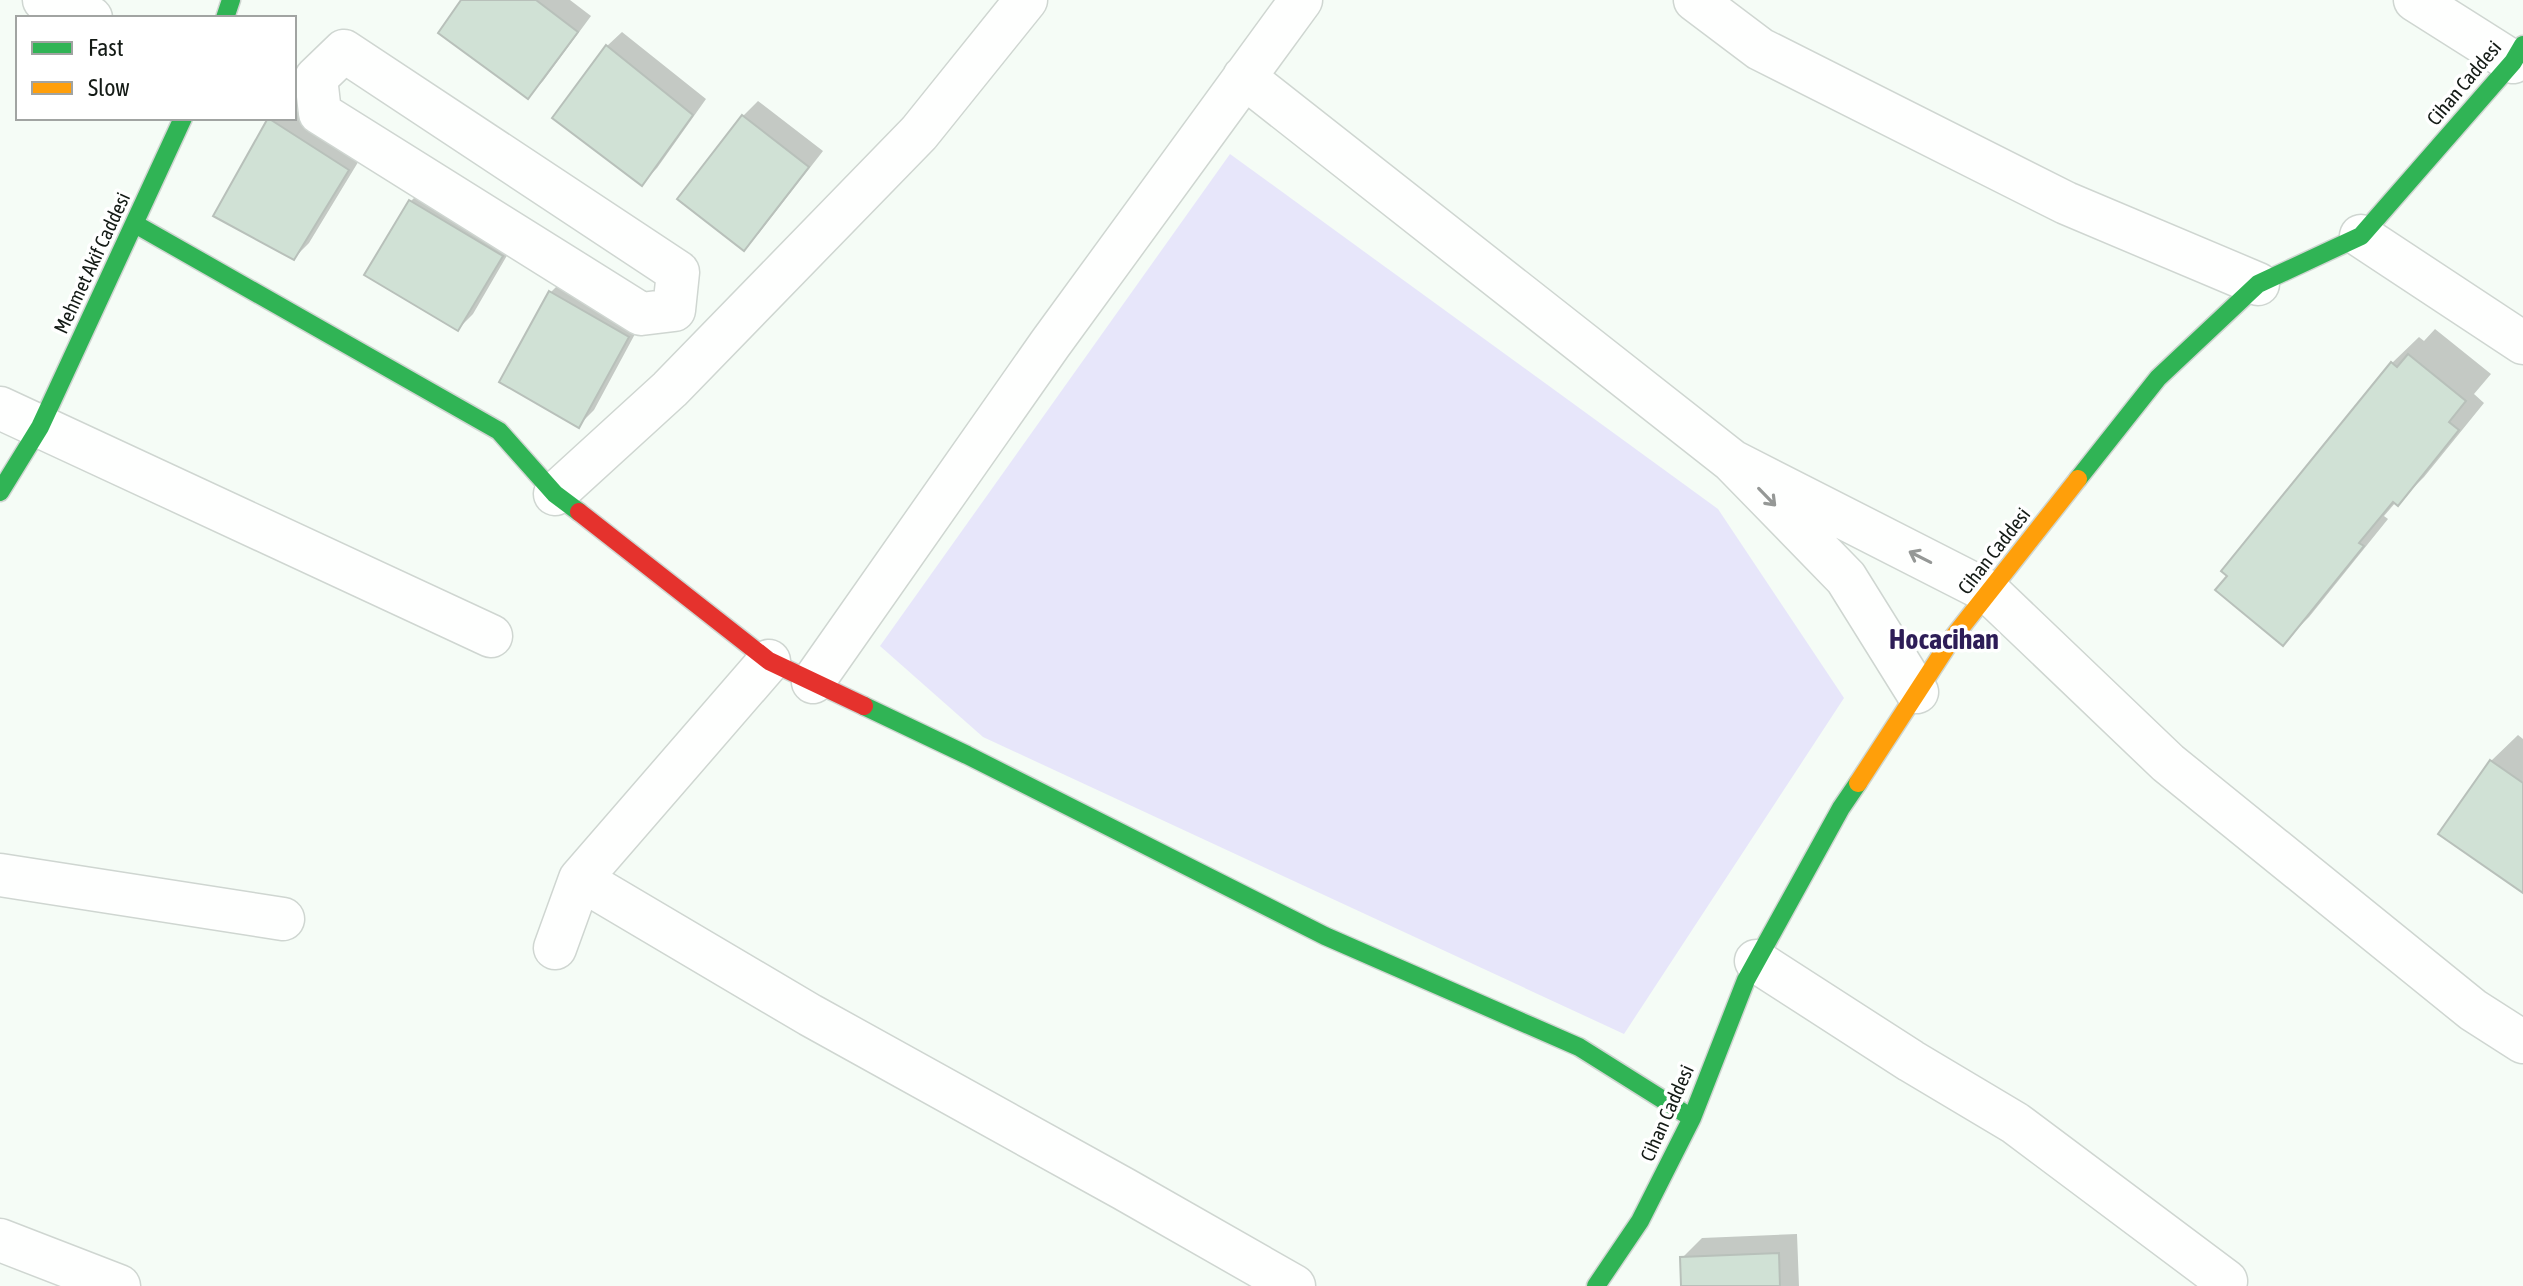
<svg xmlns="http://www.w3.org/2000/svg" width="2523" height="1286" font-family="'Asap Condensed',sans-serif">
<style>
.green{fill:#e7e6fa}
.shadow{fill:#0003}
.building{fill:#d0e1d5;stroke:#b8c0ba;stroke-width:2}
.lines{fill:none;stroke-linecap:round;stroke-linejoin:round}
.street-casing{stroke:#cfd6d1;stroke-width:45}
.fast-casing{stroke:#cfd6d1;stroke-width:21}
.slow-casing{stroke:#cfd6d1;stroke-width:21}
.jam-casing{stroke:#cfd6d1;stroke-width:21}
.street{stroke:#fefffe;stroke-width:42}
.fast{stroke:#30b455;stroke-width:18}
.slow{stroke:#ff9f0a;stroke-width:18}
.jam{stroke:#e5322d;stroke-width:18}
.oneway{stroke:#959896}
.labels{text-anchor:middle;stroke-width:7;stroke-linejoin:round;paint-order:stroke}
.street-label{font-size:20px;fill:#141b16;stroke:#fff}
.district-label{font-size:28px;font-weight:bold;fill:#2d1d57;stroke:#fff}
</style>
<rect width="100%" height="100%" fill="#f5fcf6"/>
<path class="green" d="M1230 154 1718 509 1844 698 1624 1034 983 737 880 646Z"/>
<path class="shadow" d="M463 0H570L591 16 543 81 528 96Z
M622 32 706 99 657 168 642 183 607 46Z
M758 101 823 151 759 233 744 248 743 116Z
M294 109 363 154 309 243 294 258 216 215 271 118H294Z
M426 186 516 240 473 314 458 329 411 201Z
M566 277 642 321 594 410 579 425 551 292Z
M2435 329 2491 374 2474 394 2484 403 2424 477 2398 503 2396 502 2384 516 2388 519 2309 617 2283 643 2392 363 2419 337 2424 341Z
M2518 735 2523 739V890L2491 761Z
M1797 1234 1799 1286H1683L1682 1258 1702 1238Z"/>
<path class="building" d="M461 0H536L578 32 528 99 438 33Z
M606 45 693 115 642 186 552 118Z
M742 115 809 167 744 251 677 199Z
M268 118 349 170 294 260 213 216Z
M409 200 503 256 458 331 364 275Z
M549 291 629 337 579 428 499 382Z
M2408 354 2466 401 2449 422 2459 430 2398 506 2393 502 2359 543 2364 546 2283 646 2215 590 2227 576 2221 571 2391 362 2397 367Z
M2490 760 2523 783V893L2438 834Z
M1779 1253 1780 1286H1681L1680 1257Z"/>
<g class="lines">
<defs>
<path id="street" d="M44 0 91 18
M1695 0 1760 49 2066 203 2258 284
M2415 0 2513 62
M344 51 678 272 674 310 641 314 320 113 316 78Z
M1244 77 1732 461
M2361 236 2523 343
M0 408 491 636
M555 494 670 389 919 133 1026 0
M813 682 1050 344 1301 0
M1917 692 1846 578 1732 461 1989 592 2168 763 2473 1010 2523 1042
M0 875 283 919
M580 879 810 1015 1124 1189 1294 1286
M555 948 580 879 769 661
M1756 961 1911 1061 2015 1123 2226 1281 2223 1286
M0 1240 119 1286"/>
<path id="fast" d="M225 18 231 0
M135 224 499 431 555 494 579 512
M2078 479 2158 378 2258 284 2361 236 2513 62 2523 45
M0 492 40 427 183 118
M864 706 967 755 1325 936 1579 1047 1692 1118
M1596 1286 1640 1221 1692 1118 1746 980 1841 808 1858 783"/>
<path id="slow" d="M1858 783 1951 640 2078 479"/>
<path id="jam" d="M579 512 769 661 864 706"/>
</defs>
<use href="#street" class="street-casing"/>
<use href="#fast" class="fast-casing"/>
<use href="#slow" class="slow-casing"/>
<use href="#jam" class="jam-casing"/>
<use href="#street" class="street"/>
<use href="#fast" class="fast"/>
<use href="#slow" class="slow"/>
<use href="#jam" class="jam"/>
</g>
<defs><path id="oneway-shaft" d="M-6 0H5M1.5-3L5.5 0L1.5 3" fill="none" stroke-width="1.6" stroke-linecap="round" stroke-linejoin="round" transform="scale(2)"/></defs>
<g class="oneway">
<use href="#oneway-shaft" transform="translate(1767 497) rotate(46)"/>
<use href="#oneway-shaft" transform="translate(1920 557) rotate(-153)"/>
</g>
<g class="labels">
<g class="street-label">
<text transform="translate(2464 83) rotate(-50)" y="7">Cihan Caddesi</text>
<text transform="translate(92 263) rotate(-65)" y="7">Mehmet Akif Caddesi</text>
<text transform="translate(1994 551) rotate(-52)" y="7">Cihan Caddesi</text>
<text transform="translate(1667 1113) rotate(-66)" y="7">Cihan Caddesi</text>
</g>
<g class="district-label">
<text x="1944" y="649">Hocacihan</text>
</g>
</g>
<rect x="16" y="16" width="280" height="104" fill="#ffffff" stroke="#a1a4a2" stroke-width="2"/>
<rect x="32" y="42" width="40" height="12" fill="#30b455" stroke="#a1a4a2" stroke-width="2"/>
<text x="88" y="56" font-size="24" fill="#141b16">Fast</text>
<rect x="32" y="82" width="40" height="12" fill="#ff9f0a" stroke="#a1a4a2" stroke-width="2"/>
<text x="88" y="96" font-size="24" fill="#141b16">Slow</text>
</svg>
